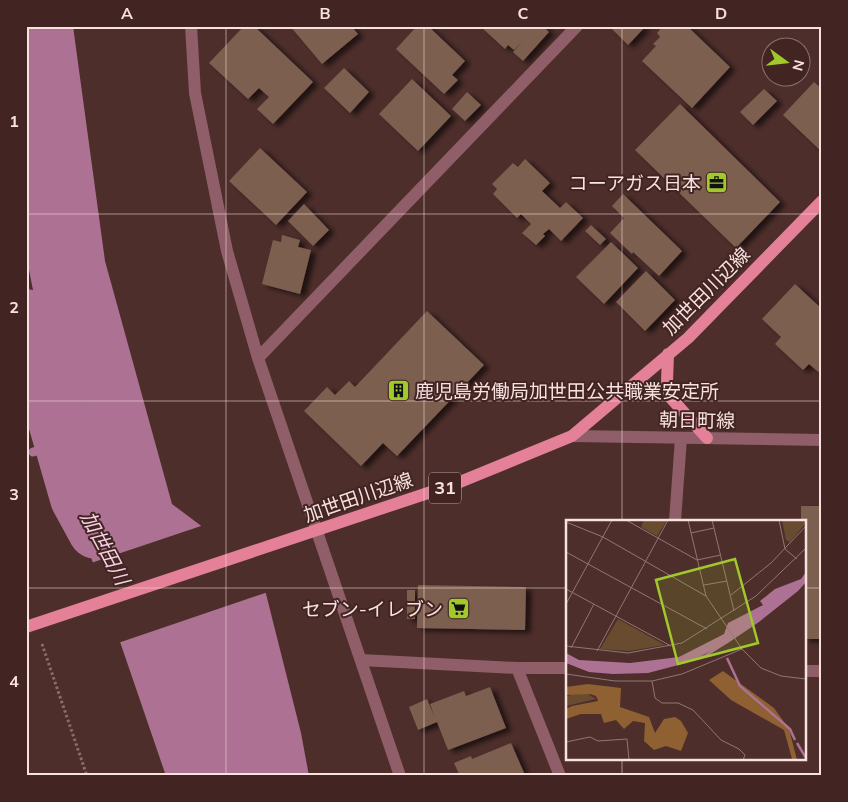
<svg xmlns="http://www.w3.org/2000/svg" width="848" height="802" font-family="Mulish,'Noto Sans JP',sans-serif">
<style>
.water{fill:#ad7293}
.pier{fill:#4d2e2b}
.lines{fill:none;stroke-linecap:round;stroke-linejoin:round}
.stream{stroke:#ad7293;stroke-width:9}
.river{stroke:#ad7293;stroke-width:56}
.building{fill:#7d5e50;filter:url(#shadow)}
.path{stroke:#8a6e6c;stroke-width:3;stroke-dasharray:2.5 2.5;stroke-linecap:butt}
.minor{stroke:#8f5e69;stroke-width:12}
.tertiary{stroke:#8f5e69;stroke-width:12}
.primary{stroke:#e48199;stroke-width:12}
.grid{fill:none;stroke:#f7e2e0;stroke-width:1;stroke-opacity:0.55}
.labels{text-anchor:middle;stroke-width:4;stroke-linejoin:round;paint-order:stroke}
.shield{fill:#422422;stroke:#c1a9a7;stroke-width:1}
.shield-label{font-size:18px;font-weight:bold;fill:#f7e2e0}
.poi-label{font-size:19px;fill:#f7e2e0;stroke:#422422;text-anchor:end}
.street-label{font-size:19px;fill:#f7e2e0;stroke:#422422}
.water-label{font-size:20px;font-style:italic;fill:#f4d1e3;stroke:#422422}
.inset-river{fill:none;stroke:#ad7293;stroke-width:2.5}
.inset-road{fill:none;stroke:#917673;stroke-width:1}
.view{fill:#a1c92b;fill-opacity:0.15;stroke:#a1c92b;stroke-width:2.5}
.inset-edge{fill:none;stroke:#f7e2e0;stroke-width:2.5}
.neatline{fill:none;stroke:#f7e2e0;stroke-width:2}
.grid-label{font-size:16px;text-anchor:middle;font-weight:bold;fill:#f7e2e0}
</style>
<defs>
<filter id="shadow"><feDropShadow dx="5.5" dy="3" stdDeviation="2.5" flood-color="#0009"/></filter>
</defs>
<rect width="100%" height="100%" fill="#4d2e2b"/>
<path class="water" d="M26 26H73L105 261 172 504 260 570 301 733 309 776H166L80 525 26 255Z"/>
<path class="pier" d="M204 525 262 568 268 592 118 643 91 563Z"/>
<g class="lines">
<path class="stream" d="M33 452 63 444"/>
<path class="river" d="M26 317 78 498 96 531"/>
</g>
<path class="building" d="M244 26H254L313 82 273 124 257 109 269 97 259 88 248 99 209 63Z
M290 26H351L358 34 322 64Z
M417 26H428L465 61 452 75 458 80 444 94 396 49Z
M482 26H543L549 32 523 61 513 52 523 41 514 50 508 45 505 49 481 27Z
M613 26H644L645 27 628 45 611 28Z
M663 26H687L730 67 692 108 642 61 656 46 653 44 660 37 657 33Z
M344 68 369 92 350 113 324 88Z
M412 79 451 116 418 151 379 114Z
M814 82 822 89V152L783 115Z
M764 89 777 101 753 125 740 112Z
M467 92 481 105 465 121 452 109Z
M680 104 780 202 736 248 635 150Z
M260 148 307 192 276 225 229 181Z
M525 159 550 183 542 191 560 208 566 202 583 218 561 241 549 229 543 234 545 236 536 245 522 233 531 224 521 214 517 218 493 194 497 189 492 184 513 163 518 167Z
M623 194 682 251 659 276 633 252 632 254 610 233 624 218 612 206Z
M304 204 329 230 313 246 288 221Z
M591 225 606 239 600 245 585 231Z
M282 235 300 240 298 247 311 250 300 294 262 284 273 240 281 242Z
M611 242 638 268 604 304 576 277Z
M646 271 675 300 645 331 616 302Z
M795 284 822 309V375L809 364 803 370 775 344 781 337 762 319Z
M427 311 484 365 397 456 383 443 361 466 304 411 327 387 335 395 349 381 355 387Z
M801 506H822V639H804V521H801Z
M418 585 526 587 525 630 417 628Z
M407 590H415V619H407Z
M490 687 506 728 448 750 437 722 418 730 409 707 427 699 435 718 430 704 464 691 466 696Z
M511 743 525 775 460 776 454 763 471 756 472 759Z"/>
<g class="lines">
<path class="path" d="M42 644 87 776"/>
<path class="minor" d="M191 26 195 93 227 251 258 358 400 776
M258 358 577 26
M675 521 681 438
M361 660 517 668H567
M804 671H822"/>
<path class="tertiary" d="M572 436 822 440
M517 668 560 776"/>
<path class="primary" d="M668 354 667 382 670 397 707 438
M26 627 455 484 572 436 688 338 822 201"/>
</g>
<path class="grid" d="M226 26V776M424 26V776M622 26V521M26 214H822M26 401H822M26 588H567M804 588H822M622 758V776"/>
<defs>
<symbol id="office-square" viewBox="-11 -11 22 22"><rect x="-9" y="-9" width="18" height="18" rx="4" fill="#a1c92b" stroke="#422422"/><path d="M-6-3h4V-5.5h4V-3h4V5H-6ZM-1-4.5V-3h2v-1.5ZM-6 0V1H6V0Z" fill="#111"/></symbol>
<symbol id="building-square" viewBox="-11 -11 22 22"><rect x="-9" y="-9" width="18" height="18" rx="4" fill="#a1c92b" stroke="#422422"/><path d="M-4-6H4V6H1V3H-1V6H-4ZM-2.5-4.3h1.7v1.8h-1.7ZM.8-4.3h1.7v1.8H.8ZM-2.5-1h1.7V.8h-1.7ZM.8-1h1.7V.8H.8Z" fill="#111"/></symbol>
<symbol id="supermarket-square" viewBox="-11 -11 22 22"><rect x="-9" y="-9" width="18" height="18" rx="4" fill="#a1c92b" stroke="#422422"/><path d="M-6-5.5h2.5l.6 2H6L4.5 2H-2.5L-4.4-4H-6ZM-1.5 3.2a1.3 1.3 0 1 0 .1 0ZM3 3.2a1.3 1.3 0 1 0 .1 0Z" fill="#111"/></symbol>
</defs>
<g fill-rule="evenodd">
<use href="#office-square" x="704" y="170" width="25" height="25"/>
<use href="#building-square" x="386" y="378" width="25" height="25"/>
<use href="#supermarket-square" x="446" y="596" width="25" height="25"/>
</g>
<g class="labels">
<rect class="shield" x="429" y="472.5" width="32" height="31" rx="4"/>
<g class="shield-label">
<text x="445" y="494">31</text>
</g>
<g class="poi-label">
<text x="701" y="190">コーアガス日本</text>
<text x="415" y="398" text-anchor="start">鹿児島労働局加世田公共職業安定所</text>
<text x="443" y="616">セブン-イレブン</text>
</g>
<g class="street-label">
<text transform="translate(706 291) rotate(-45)" y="7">加世田川辺線</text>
<text transform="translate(697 420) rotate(1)" y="7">朝日町線</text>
<text transform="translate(358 497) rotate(-19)" y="7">加世田川辺線</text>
</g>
<g class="water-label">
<text transform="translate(105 548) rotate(62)" y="7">加世田川</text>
</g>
</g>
<g transform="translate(566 520)">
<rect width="240" height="240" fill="#4d2e2b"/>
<path d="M78 0H101L91 16 75 7ZM216 0H240V3L224 22 220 20ZM52 99 99 125 63 131 34 129ZM9 173 22 174 30 179 0 186V177Z" fill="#694c30"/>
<path d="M157 151 208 188 223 209 231 240 226 239 218 210 165 180 143 160ZM22 164 55 168 54 187 83 197 89 213 98 199 109 197 115 201 122 213 115 231 100 226 88 230 78 221 79 203 67 201 58 209 50 200 38 203 35 194H15L0 199V189L6 186 32 181 30 176 24 174 0 175V167Z" fill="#8e6032"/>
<path d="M240 52V62L232 71 193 102 162 123 120 143 82 153 47 154 23 152 0 143V133L13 140 64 143 113 137 158 114 162 103 197 85 194 81 209 69 235 59Z" fill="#ad7293"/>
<path class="inset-river" d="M161 138 174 166 224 209 229 220M125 140 139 136 161 122M231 223 240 238"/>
<path class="inset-road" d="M60 0 131 40 155 35M122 0 140 76M146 0 168 91M213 0 219 29 231 39M0 2 37 17 140 76 176 129 195 148 215 156 240 159M125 13 148 8M0 32 141 109M138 65 161 61M0 69 105 126M165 75 205 43 240 6M0 84 46 0M0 126 62 133 116 123 190 76 240 28M5 128 28 84M31 131 102 0M0 154 49 161H86L116 154 176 129M86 161 89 178 96 183H112L127 190 155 220 173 229 179 235 177 240M0 222 24 217 32 221 61 219 63 240"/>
<path class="view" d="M169 39 192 123 112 144 90 60Z"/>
<rect width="240" height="240" class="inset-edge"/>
</g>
<rect width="848" height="802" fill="none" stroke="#422422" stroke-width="55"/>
<g transform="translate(786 62) rotate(105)"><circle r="24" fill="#422422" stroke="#8a706e"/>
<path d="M0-4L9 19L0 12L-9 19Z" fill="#a1c92b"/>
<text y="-8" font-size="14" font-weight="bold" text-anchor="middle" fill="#f7e2e0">N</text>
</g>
<rect x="28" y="28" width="792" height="746" class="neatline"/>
<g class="grid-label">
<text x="127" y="19">A</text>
<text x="325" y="19">B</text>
<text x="523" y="19">C</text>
<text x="721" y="19">D</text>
<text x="14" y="127">1</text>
<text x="14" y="313">2</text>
<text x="14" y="500">3</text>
<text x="14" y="687">4</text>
</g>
</svg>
